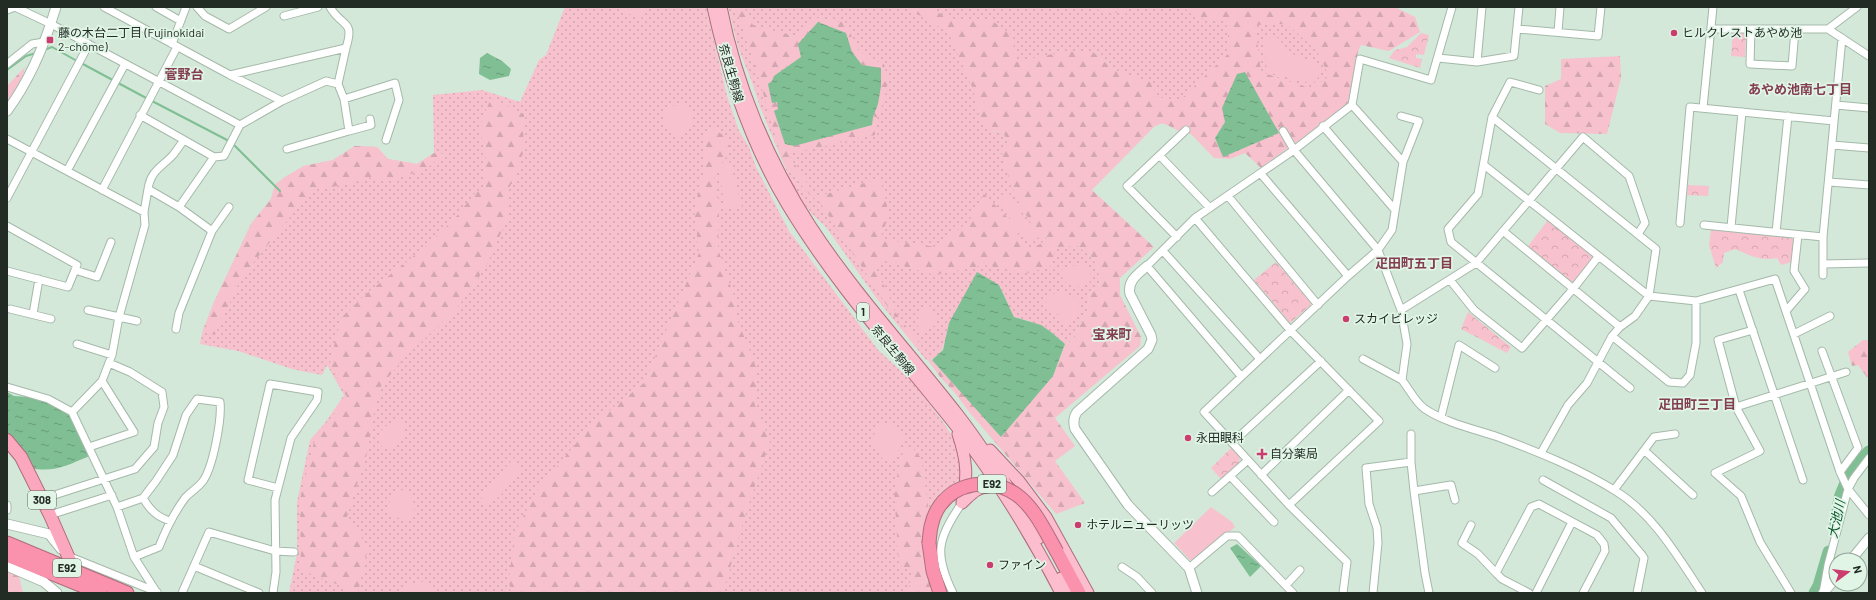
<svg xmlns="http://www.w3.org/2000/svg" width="1876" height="600" font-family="Barlow,'Noto Sans JP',sans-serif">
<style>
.grass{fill:url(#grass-dots)}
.forest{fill:url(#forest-firs);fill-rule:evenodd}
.park{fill:url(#park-crowns)}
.garden{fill:#f7c2ce}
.water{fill:url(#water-ripples)}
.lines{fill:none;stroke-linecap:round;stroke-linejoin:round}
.stream{stroke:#7fbf93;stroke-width:2}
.river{stroke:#7fbf93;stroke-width:13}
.minor-casing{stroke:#a5b9aa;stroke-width:9}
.tertiary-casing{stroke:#a5b9aa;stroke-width:11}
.primary-casing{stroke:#af6d7d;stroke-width:13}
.trunk-casing{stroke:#af6d7d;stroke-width:14}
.motorway-casing{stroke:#af6d7d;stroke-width:15}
.minor{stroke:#fff;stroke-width:7}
.tertiary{stroke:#fff;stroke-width:9}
.primary{stroke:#fcbdce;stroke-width:11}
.trunk{stroke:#fba7be;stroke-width:12}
.motorway{stroke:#fa91ad;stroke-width:13}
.motorway-bridge-casing{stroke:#af6d7d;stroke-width:15;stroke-linecap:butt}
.motorway-bridge{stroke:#fa91ad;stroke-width:13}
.poi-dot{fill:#ca3d6e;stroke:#e0f5e6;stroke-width:1.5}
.labels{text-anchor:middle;stroke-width:3.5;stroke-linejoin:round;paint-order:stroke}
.shield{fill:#e0f5e6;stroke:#5c685f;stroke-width:1}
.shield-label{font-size:11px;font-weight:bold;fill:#232b25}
.poi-label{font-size:12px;fill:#232b25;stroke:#e0f5e6;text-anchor:start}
.street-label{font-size:12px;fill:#232b25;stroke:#e0f5e6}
.neighbourhood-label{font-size:13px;font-weight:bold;fill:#833c50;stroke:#e0f5e6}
.water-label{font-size:13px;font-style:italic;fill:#0b562e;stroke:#e0f5e6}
</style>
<defs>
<pattern id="grass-dots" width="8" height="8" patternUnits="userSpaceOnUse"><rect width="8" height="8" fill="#f7c2ce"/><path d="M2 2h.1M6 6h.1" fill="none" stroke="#d3a7b1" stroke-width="1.8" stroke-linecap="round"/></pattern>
<pattern id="forest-firs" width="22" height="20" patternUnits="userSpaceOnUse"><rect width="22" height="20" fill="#f7c2ce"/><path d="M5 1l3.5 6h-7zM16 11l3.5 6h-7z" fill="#d3a7b1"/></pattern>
<pattern id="park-crowns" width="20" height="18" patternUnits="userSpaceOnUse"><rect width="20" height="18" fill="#f7c2ce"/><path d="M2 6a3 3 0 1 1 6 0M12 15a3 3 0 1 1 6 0" fill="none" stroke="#d3a7b1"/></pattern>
<pattern id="water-ripples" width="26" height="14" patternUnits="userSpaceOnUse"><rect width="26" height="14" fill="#7fbf93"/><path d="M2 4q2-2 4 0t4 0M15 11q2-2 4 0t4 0" fill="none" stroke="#689b78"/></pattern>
</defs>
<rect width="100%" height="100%" fill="#d3e8d8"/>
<path class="grass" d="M565 7H706L727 96 739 131 749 147 756 167 789 231 879 351 911 380 941 419 958 445 961 479 941 492 931 504 923 526 934 593H289L297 553V502L310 440 325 423 344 395 327 365 322 375 292 369 238 351 200 344 203 330 215 300 251 224 271 199 275 185 285 177 304 166 333 160 355 146 377 147 388 159 417 164 434 153 433 95 482 90 520 102 539 60 546 55Z
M728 7H1340L1348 99 1297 143 1288 129 1208 134 1155 122 1130 76 1114 70 1092 51 990 131 1003 132 1008 143 1078 246 1094 259 1101 281 1090 292 1087 311 1072 341 1065 344 1051 332 1029 321 1014 317 999 285 949 323C946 338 944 359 926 360L877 299 826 227 811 213 795 191 760 107 752 82 738 47Z"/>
<path class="forest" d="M736 7H744L753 25 797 37 817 18 847 23C857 52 855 52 884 64L888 83 882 107 876 120 875 135 788 154 816 197 881 178 889 215 880 239 936 247 969 221 984 194 1008 218 1029 252 1047 239 1034 229 1016 197 1001 156 1008 143 1003 132 990 131 980 119 973 89 948 32 905 7H926L956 21 991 20 1012 35 1016 62 1062 52 1092 51 1114 70 1154 83 1155 96 1178 102 1230 52 1226 20 1195 18 1188 10 1176 7H1395L1415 17 1420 32 1389 51 1361 45 1358 52 1349 103 1261 168 1245 153 1230 159 1214 158 1191 134 1181 132 1163 123 1155 126 1092 190 1154 247 1120 278V295L1141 337 1140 346 1055 418 1075 446 1055 461 1085 503 1056 514 970 413 955 393 940 377 918 346 891 312 821 204 805 190 782 159 754 62ZM1287 24 1317 51 1329 76 1312 89 1261 72 1255 25ZM846 33 852 52 862 65 881 68V86L872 125 785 144 774 111 778 109 777 102 768 84 772 81C777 66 830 41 846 33ZM1237 74 1223 156 1215 138 1225 122 1222 108ZM1078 246 1094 259 1101 281 1090 292 1087 311 1072 341 1065 344 1053 376 932 360 895 312 887 291 878 275 876 266 882 260 935 275 984 265 1027 273 1052 266 1056 247Z
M1082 7H1131L1125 14Z
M1620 56 1621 78 1607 134 1560 133 1545 124V86L1561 79V59Z
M25 67 22 80 7 105V86Z
M491 98 524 114 523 151 516 177 508 189V217L486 267 455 311 405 357 381 386 374 412 368 450 347 517 368 547 358 593H351L344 587 301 570 300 499 315 438 347 397 330 363 341 318 366 294 430 243 456 217 474 194 483 188 486 155 479 128Z
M711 127 726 137 731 150 714 174 719 206 718 249 735 299V314L757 369 755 405 770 441 745 516 723 593H511L509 582 514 534 536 492 592 424 644 383 699 253 694 210 704 171 703 137Z
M355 146 377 147 388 159 417 164 434 153 444 154 426 169 389 181 366 177 356 183 312 190 241 278 215 335 203 330 215 300 245 237 251 224 271 199 275 185 285 177 304 166 333 160Z
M1863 340H1869V380L1858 365 1852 366 1848 352Z
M911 446 921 458 928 504 924 533 935 593H908L912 572 899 565 894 490 904 448Z
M7 571 19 576 23 593H7Z"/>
<path class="park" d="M1733 30 1742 31 1746 36 1745 57 1731 56Z
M1421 33 1429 35 1424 55 1416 54V58L1422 59 1420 68 1389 58 1395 50 1407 47Z
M1688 185 1709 186 1708 196 1687 195Z
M1548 220 1593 257 1572 283 1528 246Z
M1711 230 1795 238 1792 262 1781 265 1777 258C1761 261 1750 256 1735 249L1724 253 1723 262 1716 268 1709 245Z
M1276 262 1312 304 1290 323 1254 280Z
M1468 312 1511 347 1507 353 1461 329Z
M1231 448 1240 457 1239 463 1221 479 1211 468Z"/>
<path class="garden" d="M613 7H645L641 19Z
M1263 37 1278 38C1291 54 1296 59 1316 60L1322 72 1313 84 1267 72Z
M683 104 692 110 693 124 687 132 675 137C668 130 656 114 670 107 673 105 679 105 683 104Z
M730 162 742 207 724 208 720 168Z
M1007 190 1032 231 1039 237 1029 245 997 200Z
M1082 263 1091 270 1090 282 1080 287 1067 284 1061 276 1060 270Z
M1061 292 1078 299 1081 307 1074 320 1065 325 1058 314H1052L1047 312 1045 301 1047 295Z
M929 305 938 324 921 332 917 324 921 308Z
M402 420 406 423C405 435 401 441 392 449L382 447C375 428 387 424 402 420Z
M887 423 897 427 904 437 896 457 892 461H884L876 449 871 445V439L880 425Z
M514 458 518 464 520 472 499 497 485 504 481 497 484 492Z
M402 490 407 492 414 503 415 515 412 518 405 521 390 514 388 507 392 495Z
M1211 507 1232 522 1235 527 1195 560H1190L1174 543Z
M419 581 433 585 435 593H398L402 587Z"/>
<path class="water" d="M818 22 846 33 852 52 862 65 881 68V86L878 104 873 117 872 125 794 146 785 144 774 111 778 109 777 102 772 103 768 84 772 81 774 76 801 57 798 44Z
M487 53 502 61 511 69 509 76 490 80 479 74 480 58Z
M1245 72 1279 133 1223 157 1215 138 1225 122 1222 108 1237 74Z
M977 272 999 285 1014 317 1041 325 1051 332 1065 344 1053 376 1001 437 932 360 943 350 949 323Z
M7 392 14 396 30 397 57 406 69 414 90 456C67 465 55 473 30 468L7 436Z
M1237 544 1261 566 1250 577 1230 548Z"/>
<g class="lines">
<path class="stream" d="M44 50 52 47 77 61
M81 63 148 99
M7 70 26 56 36 53
M152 101 229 141
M233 144 280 191"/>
<path class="river" d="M1836 523C1839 514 1838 503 1841 495 1847 478 1857 465 1869 452
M1815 593 1819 586 1829 552"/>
<defs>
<path id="minor" d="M15 7 51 24 240 125
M104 7 230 75 282 101
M156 7 179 20
M197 7 205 16 229 29 266 7
M330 7C342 28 355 19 346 48
M7 10 15 7
M284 16 318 7
M1517 29 1598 36 1601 7
M1711 29H1828L1857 7
M1751 29 1750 64 1792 66 1795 30
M1828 29 1869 56
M1558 32 1560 7
M172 44 186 7
M1438 58 1477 62 1514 56 1519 7
M1477 62 1482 7
M7 64 32 44 44 42
M1539 90 1510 82 1492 117 1478 194 1448 229 1451 242 1630 388
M344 99 395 83 399 100 386 140
M1352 105 1403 162
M1836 105 1869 108
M1703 108 1713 7
M140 115 214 157
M1492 117 1656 249 1649 296 1635 316 1620 327 1612 336 1587 383 1568 405 1541 453
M1323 126 1395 210
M349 131 371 125 370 119
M1283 131 1294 150 1378 250 1401 310 1407 344 1402 380C1409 389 1416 403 1425 409 1446 423 1474 429 1498 437 1538 452 1578 468 1614 490 1653 513 1678 557 1702 593
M7 139 144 212
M1832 145 1869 148
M287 149 349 131 344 99 338 84
M1160 156 1210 208
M1484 165 1649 296 1696 301 1775 279 1840 472 1848 489 1869 515
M67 171 125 64
M1261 174 1348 276
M1829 182 1869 185
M148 189C151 170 161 168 173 155 177 150 180 145 184 140
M102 190 177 47
M1228 196 1318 305
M7 198 89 44
M179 207 214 157 224 156 240 125 282 101 326 81 338 84 346 48 230 75
M1195 218 1290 330 1379 421 1289 505
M1680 223 1690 107 1834 121
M1704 225 1823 237 1842 38
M7 226 77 265 68 287 7 271
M1731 227 1742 112
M212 231 229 207
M1503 231 1620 327
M1776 232 1788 116
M1177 237 1127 186 1186 130
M1823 237V275
M1163 251 1260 359
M1823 264 1869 263
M75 270 97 277 111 242
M1450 280 1474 310 1522 348 1573 289 1598 257
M1739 290 1803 480
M10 309 51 319
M88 310 137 321
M1401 310 1476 263 1583 137 1629 176 1645 223 1638 234
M1786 311 1805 289 1794 271 1798 235
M33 314 39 279
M1753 330 1718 340 1736 407 1760 451 1715 473 1741 496 1760 542 1791 593
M1794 334 1830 316
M1612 336 1669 382 1683 383 1690 375 1696 343V301
M77 344 112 355
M1822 351 1858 448 1840 472
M1363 359 1402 380
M1241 376 1147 266 1195 218 1294 150 1352 105 1360 59 1431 80 1452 7
M7 387 48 399 72 412 117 507 134 557 157 593
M1736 407 1846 372
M72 412 102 381 112 355 119 317 145 225 144 212 148 189 179 207 212 231 179 313 176 329
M1441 417 1459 345 1495 368
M1411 434V462L1414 491
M1232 443 1321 361
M89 447 134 432 102 381
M1645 451 1693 495
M1261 475 1349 390
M1230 476 1274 522
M1543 480 1611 518 1642 555 1644 558 1637 593
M1614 490 1654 437 1675 434
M1212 492 1248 460
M143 498C150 510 157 517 170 521
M42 499 135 469 154 447 158 423 164 407 162 392 130 372 109 363
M7 505V510
M117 507 143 498 156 481 173 455 186 415 197 399 220 402C222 419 213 467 203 481 198 488 190 492 185 498 174 513 166 529 159 547L134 557
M50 515 112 495
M1471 525 1462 543 1478 554 1496 573
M68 556 157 592
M194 566 259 593
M1122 567 1137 577 1152 593
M1189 568 1227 536H1238L1293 593
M1286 585 1300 570
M182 593 209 532 275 551 294 552
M273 593 276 572 275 500 291 438 317 400 318 392 270 384 248 480 278 488
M953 593C934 554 937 539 962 503
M1343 593 1347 562 1289 505 1204 412 1348 276 1378 250 1392 230 1403 162 1419 121 1401 116
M1373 593 1378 543 1377 528 1369 504 1366 468 1411 462
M1429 593 1425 573 1414 491 1451 485 1455 500
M1529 593 1502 579 1496 573 1531 507 1539 504 1597 535 1604 544 1605 551 1583 593
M1536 593 1572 522
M1823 593 1828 565 1848 489 1854 478 1869 458"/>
<path id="tertiary" d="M7 111C30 80 45 44 56 7
M1147 266C1138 274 1127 281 1130 294L1151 335 1152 340 1148 349 1077 412C1073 418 1073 423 1075 429L1128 505 1189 568 1197 593
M7 524 49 534 61 549
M1851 560 1869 538
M7 566 44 582 57 593
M1823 593 1836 578"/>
<path id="primary" d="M713 7C728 76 750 142 787 204 835 284 898 353 956 426 996 478 1031 535 1061 593
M721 7C736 84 768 161 811 227 855 294 909 352 958 415 988 454 1014 496 1039 538
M958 434C967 461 968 476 962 503 970 496 976 487 988 487
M990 450 1019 481 1046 517 1088 593
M1061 578 1069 593"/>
<path id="trunk" d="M7 440 21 457 50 515 71 563"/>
<path id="motorway" d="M7 543 127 593
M929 543 933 571 940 593
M1057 552 1079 593
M7 555 100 593"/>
</defs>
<use href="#minor" class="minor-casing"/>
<use href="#tertiary" class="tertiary-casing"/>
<use href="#primary" class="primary-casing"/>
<use href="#trunk" class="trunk-casing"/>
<use href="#motorway" class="motorway-casing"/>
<use href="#minor" class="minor"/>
<use href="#tertiary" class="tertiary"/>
<use href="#primary" class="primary"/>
<use href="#trunk" class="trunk"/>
<use href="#motorway" class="motorway"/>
<defs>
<path id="motorway-bridge" d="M929 543C930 531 931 521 937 510 953 482 991 476 1017 495 1035 508 1046 533 1057 552"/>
</defs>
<use href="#motorway-bridge" class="motorway-bridge-casing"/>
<use href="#motorway-bridge" class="motorway-bridge"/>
</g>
<g class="poi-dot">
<circle cx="1674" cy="33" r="4"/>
<rect x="46" y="36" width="8" height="8" rx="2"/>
<circle cx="1346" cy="319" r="4"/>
<circle cx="1188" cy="438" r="4"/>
<path d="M1260 448h4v4h4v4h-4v4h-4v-4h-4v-4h4z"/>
<circle cx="1078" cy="525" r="4"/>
<circle cx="990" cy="565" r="4"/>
</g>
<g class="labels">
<g class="shield">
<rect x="857" y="303" width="12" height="18" rx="3"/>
<rect x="978" y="475" width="28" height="18" rx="3"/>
<rect x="28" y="491" width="28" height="18" rx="3"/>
<rect x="53" y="559" width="28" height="18" rx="3"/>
</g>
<g class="shield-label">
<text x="863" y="316">1</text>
<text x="992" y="488">E92</text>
<text x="42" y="504">308</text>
<text x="67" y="572">E92</text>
</g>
<g class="poi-label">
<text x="58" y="37">藤の木台二丁目 (Fujinokidai<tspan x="58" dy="14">2-chōme)</tspan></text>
<text x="1682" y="37">ヒルクレストあやめ池</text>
<text x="1354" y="323">スカイビレッジ</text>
<text x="1196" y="442">永田眼科</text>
<text x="1270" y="458">自分薬局</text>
<text x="1086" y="529">ホテルニューリッツ</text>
<text x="998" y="569">ファイン</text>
</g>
<g class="street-label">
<text transform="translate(731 73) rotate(74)" y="4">奈良生駒線</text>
<text transform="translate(893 350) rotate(51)" y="4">奈良生駒線</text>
</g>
<g class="neighbourhood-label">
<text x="184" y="79">菅野台</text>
<text x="1800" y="94">あやめ池南七丁目</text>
<text x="1414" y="268">疋田町五丁目</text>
<text x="1112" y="339">宝来町</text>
<text x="1697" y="409">疋田町三丁目</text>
</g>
<g class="water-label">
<text transform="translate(1836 519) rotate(-78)" y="5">大池川</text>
</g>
</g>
<rect width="1876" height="600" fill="none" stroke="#232b25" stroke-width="16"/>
<g transform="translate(1848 572) rotate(75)"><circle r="19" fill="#e0f5e6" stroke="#94a499"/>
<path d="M0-3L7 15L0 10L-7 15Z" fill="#ca3d6e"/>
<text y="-6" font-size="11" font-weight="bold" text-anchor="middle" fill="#232b25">N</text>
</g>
</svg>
